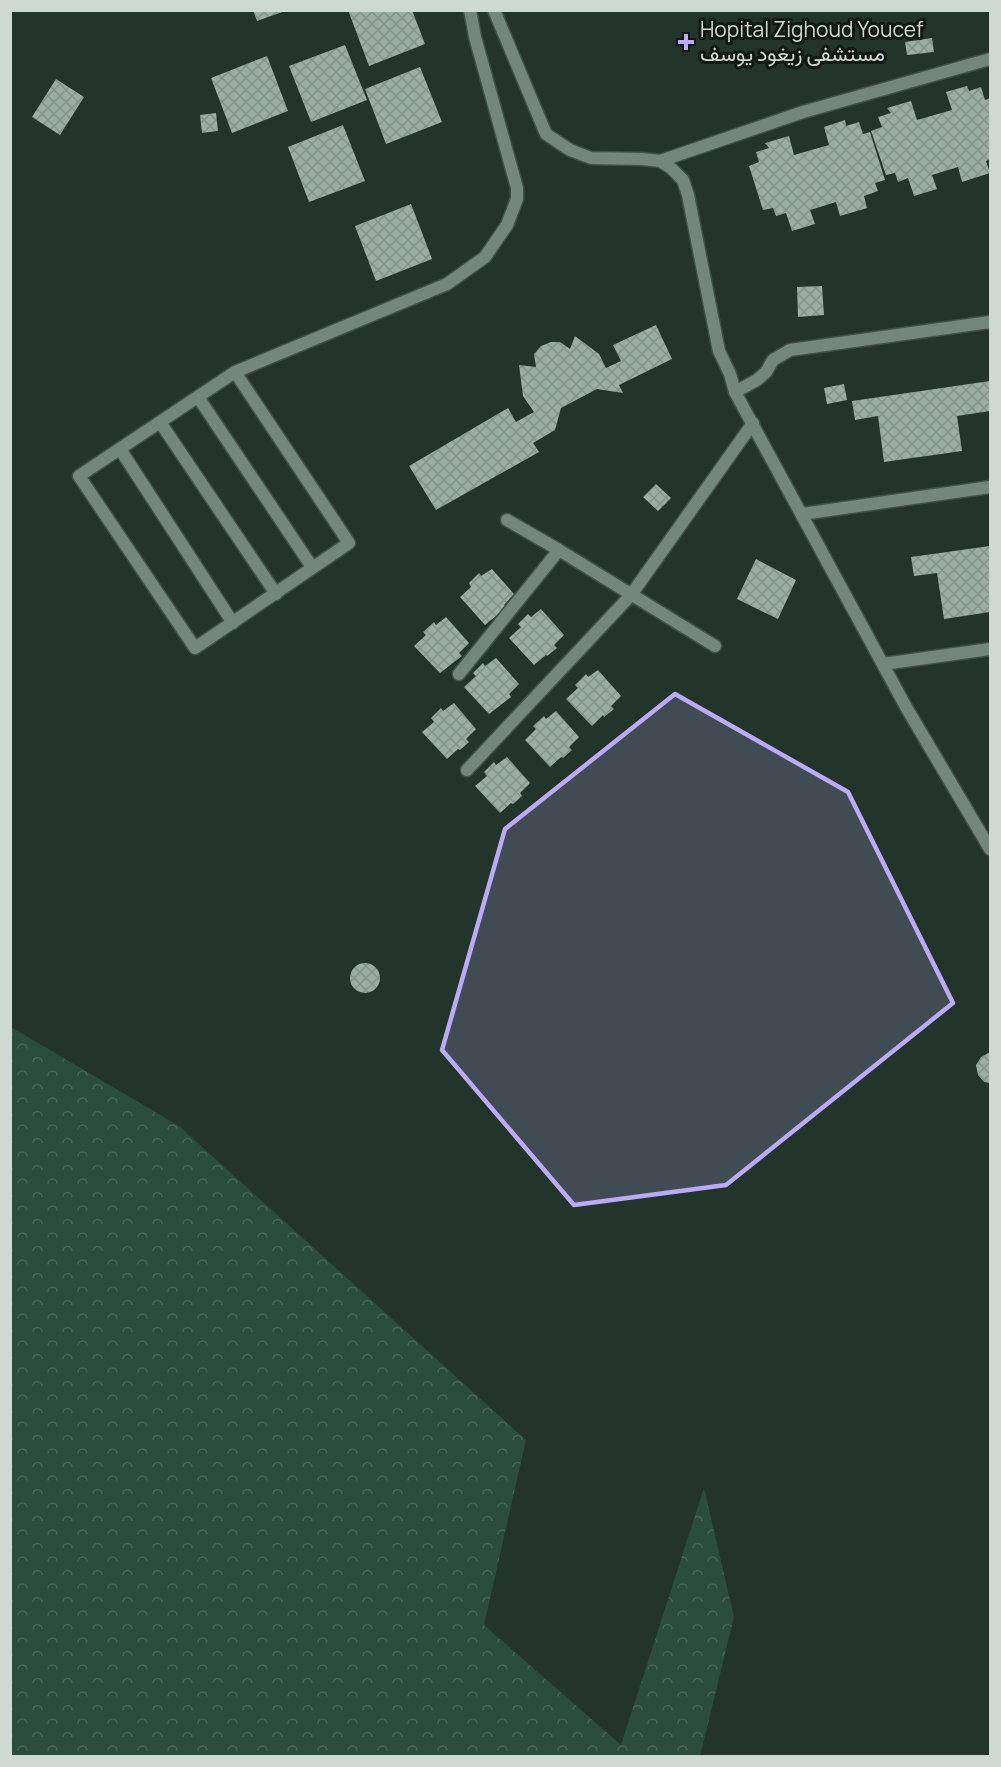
<svg xmlns="http://www.w3.org/2000/svg" width="1001" height="1767" font-family="Manrope,Vazirmatn,sans-serif">
<style>
.forest{fill:url(#forest-crowns)}
.building{fill:url(#building-cross-hatch)}
.lines{fill:none;stroke-linecap:round;stroke-linejoin:round}
.street-casing{stroke:#425049;stroke-width:15}
.street{stroke:#74877c;stroke-width:12}
.marked{fill:#bbaaf6;fill-opacity:0.2;stroke:#bbaaf6;stroke-width:4.5;stroke-linejoin:round}
.poi-dot{fill:#bbaaf6;stroke:#121915;stroke-width:2}
.labels{text-anchor:middle;stroke-width:6;stroke-linejoin:round;paint-order:stroke}
.poi-label{font-size:21px;fill:#cfd9d4;stroke:#121915;text-anchor:start}
</style>
<defs>
<pattern id="forest-crowns" width="20" height="18" patternUnits="userSpaceOnUse" patternTransform="scale(1.5)"><rect width="20" height="18" fill="#2a4d3c"/><path d="M2 6a3 3 0 1 1 6 0M12 15a3 3 0 1 1 6 0" fill="none" stroke="#486657"/></pattern>
<pattern id="building-cross-hatch" width="8" height="8" patternUnits="userSpaceOnUse" patternTransform="scale(1.5)"><rect width="8" height="8" fill="#9aaea3"/><path d="M0 0l8 8M0 8l8-8" fill="none" stroke="#83938a"/></pattern>
</defs>
<rect width="100%" height="100%" fill="#23342b"/>
<path class="forest" d="M11 1027 179 1126 526 1440 484 1625 621 1745 704 1488 734 1617 700 1756H11Z"/>
<path class="building" d="M253 10H285V11L257 21Z
M348 10H412L425 44 369 66Z
M932 38 934 52 907 55 905 42Z
M345 45 367 100 311 122 289 66Z
M267 56 288 111 232 133 211 78Z
M420 67 442 122 386 144 365 89Z
M56 79 84 97 60 135 32 117Z
M967 86 969 91 981 87 985 100 990 98V159L986 161 990 173 962 182 958 167 932 175 937 189 914 196 908 178 898 182 895 173 886 175 871 131 882 127 878 117 891 113 887 108 911 101 917 120 952 110 946 92Z
M216 113 218 131 202 133 200 115Z
M845 120 846 126 859 122 863 134 870 132 885 180 875 183 878 191 864 196 867 208 840 216 836 202 810 210 815 224 792 231 786 213 776 216 773 208 763 210 749 166 759 162 756 152 769 148 765 143 789 136 794 155 829 145 824 127Z
M343 125 365 181 309 202 288 147Z
M411 204 432 259 376 281 355 226Z
M822 286 824 315 798 317 797 287Z
M656 325 672 359 619 385 623 393 597 389 561 408 555 430 533 443 539 452 436 510 409 466 508 408 516 422 534 412 523 396 519 365 536 367 534 354 541 346 551 342H560L570 349 575 336 599 354 606 368 621 361 613 345Z
M990 381V411L957 416 962 451 884 462 878 416 855 420 852 401Z
M844 384 847 400 827 404 824 388Z
M656 484 671 498 658 511 643 497Z
M990 546V612L944 619 937 573 914 576 911 557Z
M756 559 796 580 778 619 737 599Z
M492 569 514 594 504 605 507 607 485 625 460 597 471 587 469 583 479 573 481 576Z
M541 609 564 635 554 645 557 648 547 656 546 655 534 665 509 638 521 627 518 624 528 614 531 617Z
M446 617 469 643 459 653 462 656 440 673 414 646 426 635 423 632 434 622 436 625Z
M496 658 519 684 509 694 511 697 489 714 464 687 476 676 473 673 483 663 485 666Z
M598 670 621 696 611 706 614 709 604 717 603 715 592 726 566 699 578 688 575 685 586 674 588 677Z
M454 703 476 729 466 739 469 742 460 750 458 749 447 759 422 732 434 722 431 718 441 708 443 711Z
M556 711 579 737 569 747 572 750 563 758 561 757 550 767 525 740 536 729 533 726 544 716 546 719Z
M507 757 530 783 520 793 522 796 513 804 511 803 500 813 475 786 487 776 484 772 494 762 496 765Z
M350 978a15 15 0 1 1 30 0a15 15 0 1 1-30 0Z
M990 1052V1083L984 1082 978 1075 976 1065 981 1057Z"/>
<g class="lines">
<defs>
<path id="street" d="M494 10 546 134 570 150 591 158 642 159 660 161 671 168 683 180 688 195 719 351 730 374 735 392 906 707 990 849
M660 161 803 112 990 59
M235 372 349 543 195 648 79 476 235 372 447 284 485 257 507 225 517 199V188L475 37 470 10
M735 392 757 380 766 372 773 360 790 350 990 322
M198 397 312 567
M160 422 276 594
M120 449 233 623
M802 514 990 487
M507 520 559 550 715 646
M883 664 990 649
M459 674 559 550
M467 770 631 595 753 423"/>
</defs>
<use href="#street" class="street-casing"/>
<use href="#street" class="street"/>
</g>
<path class="marked" d="M675 694 848 792 953 1003 726 1185 574 1205 442 1050 505 829Z"/>
<path class="poi-dot" d="M683 33h6v6h6v6h-6v6h-6v-6h-6v-6h6z"/>
<g class="labels">
<g class="poi-label">
<text x="700" y="37">Hopital Zighoud Youcef<tspan x="700" dy="24">مستشفى زيغود يوسف</tspan></text>
</g>
</g>
<rect width="1001" height="1767" fill="none" stroke="#cfd9d4" stroke-width="24"/>
</svg>
